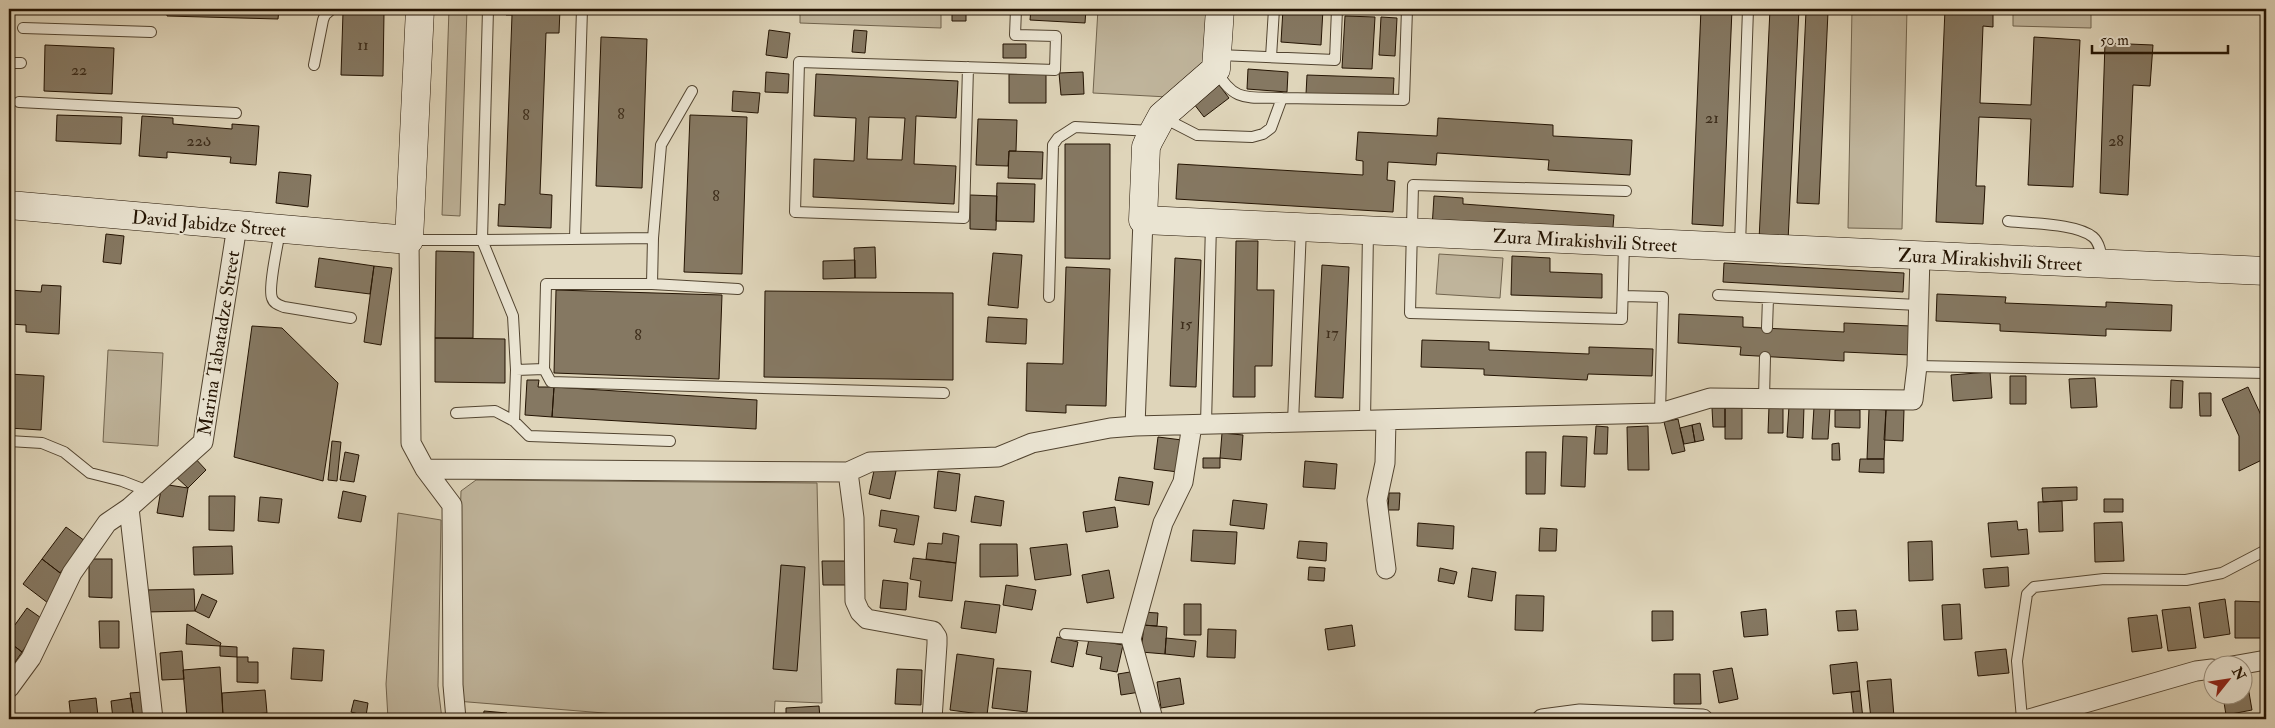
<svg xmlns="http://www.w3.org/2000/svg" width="2275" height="728" font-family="'IM FELL Double Pica','Noto Serif Georgian',serif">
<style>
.green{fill:#bfb49b;stroke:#71644e}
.building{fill:#857862;stroke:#231302;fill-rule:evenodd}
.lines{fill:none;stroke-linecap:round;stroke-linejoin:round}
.lane-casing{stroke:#524430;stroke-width:12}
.street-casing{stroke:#524430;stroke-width:21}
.secondary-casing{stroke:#231302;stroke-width:29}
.lane{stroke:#eae4d2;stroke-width:10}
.street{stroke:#eae4d2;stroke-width:19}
.secondary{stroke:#eae4d2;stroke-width:28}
.labels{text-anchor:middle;stroke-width:4;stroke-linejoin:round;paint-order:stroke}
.number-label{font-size:16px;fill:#3c2c1a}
.street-label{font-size:19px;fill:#231302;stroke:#eae4d2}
</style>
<rect width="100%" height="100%" fill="#dfd5ba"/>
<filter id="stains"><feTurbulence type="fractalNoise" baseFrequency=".004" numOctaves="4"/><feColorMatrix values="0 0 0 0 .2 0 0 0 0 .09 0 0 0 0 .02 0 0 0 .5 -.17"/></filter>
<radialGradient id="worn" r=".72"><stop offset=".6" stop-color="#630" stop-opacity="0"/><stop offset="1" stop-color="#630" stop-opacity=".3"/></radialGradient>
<path class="green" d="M449 9H467L460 216 442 215Z
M800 9H941V28L800 23Z
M1098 9H1208L1205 73 1168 97 1093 93Z
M1852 9H1907L1902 229 1848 228Z
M2013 9H2091V28L2013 26Z
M1439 254 1503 258 1500 298 1436 294Z
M108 350 163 353 158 446 103 442Z
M476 480 817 483 822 703 775 701 774 719H678L456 701 455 680 461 491Z
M398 513 441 520 438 686 442 719H388L386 684Z"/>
<path class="building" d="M40 9H135V13Z
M167 9H279L278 19 167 16Z
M507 9H560L559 33H546L540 194 552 195 551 228 498 226 499 204 505 205 512 15H506Z
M952 9H966V21H952Z
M1031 9H1086L1085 23 1030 20Z
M1283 9H1323L1321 45 1281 42Z
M1701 9H1732L1723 226 1692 224Z
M1770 9H1799L1788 241 1759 240Z
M1945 9H1993V27L1983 26 1980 103 2031 105 2034 37 2080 40 2073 187 2028 185 2031 119 1979 117 1976 186H1985L1983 224 1936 222Z
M1806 11 1828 12 1819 204 1797 203Z
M343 12 384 13 383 76 341 75Z
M1345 16 1375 17 1372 69 1342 68Z
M1381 17 1397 18 1395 56 1379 55Z
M769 30 790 33 787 58 766 55Z
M854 30 867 31 865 53 852 52Z
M601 37 647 39 642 188 596 186Z
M2105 43 2153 45 2150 86 2133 85 2128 195 2100 193Z
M1003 44H1026V58H1003Z
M45 45 114 48 112 94 44 91Z
M1248 69 1288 72 1287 92 1247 89Z
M766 72 789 74 788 93 765 92Z
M1083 72 1084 94 1061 95 1059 73Z
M816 74 958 81 956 118 916 116 914 164 956 166 954 204 813 197 814 159 854 161 856 118 814 116ZM869 117 905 118 902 160 867 159Z
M1009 74H1046V103H1009Z
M1307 75 1394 78 1393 97 1306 94Z
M1219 85 1229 98 1204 117 1194 104Z
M733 91 760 93 758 113 732 111Z
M57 115 122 117 121 144 56 141Z
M690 115 747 117 742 274 684 272Z
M142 116 173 118V124L232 129V124L259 126 256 165 230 163 231 157 167 152V158L139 156Z
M1438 118 1553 125V136L1632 140 1630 175 1548 170 1549 160 1437 153 1436 165 1388 162 1387 180 1395 181 1393 212 1176 199 1178 164 1363 175V161L1356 160 1358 132 1437 136Z
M978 119 1017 120 1016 151H1009L1008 166 976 165Z
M1065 144H1110V259L1065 258Z
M1009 151 1043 152 1042 179 1008 178Z
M279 172 311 175 308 207 276 203Z
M997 183 1035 184 1034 222 996 221Z
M970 195 997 196 996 230 970 229Z
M1434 196 1463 198V204L1614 215 1612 240 1432 228Z
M106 234 124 236 121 264 103 262Z
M1236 241H1258L1257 290H1274L1272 366H1255V397H1233Z
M875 247 876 278H855L854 248Z
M436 251 474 252 473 338H435Z
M993 253 1022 255 1018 308 988 305Z
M1512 256 1550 258V272L1602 274V298L1511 295Z
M319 258 374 266 370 294 315 287Z
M1175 258 1201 260 1196 387 1170 386Z
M855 260V278L823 279V261Z
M1724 263 1904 273 1903 292 1723 282Z
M1322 265 1349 267 1343 398 1315 397Z
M374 266 392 268 381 345 364 342Z
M1066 267 1110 269 1106 406 1066 405V413L1026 411 1027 363 1063 364Z
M42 285 61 286 59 334 26 332V325L9 324V290L41 292Z
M556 290 722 295 719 379 554 373Z
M765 291 953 293V380L764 377Z
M1937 294 2006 297 2005 303 2106 307V302L2172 305 2171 331 2106 329V336L2000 331V324L1936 321Z
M1679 314 1743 317V327L1844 332V323L1911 326 1910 355 1844 352V361L1740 355 1741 347 1678 343Z
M988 317 1027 319 1026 344 986 342Z
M252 326 282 328 338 383 323 481 234 457Z
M435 338 505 339V383L435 382Z
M1422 340 1489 342V350L1589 354V347L1653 349 1652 376 1588 374 1587 380 1484 375V369L1421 367Z
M1990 372 1992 398 1953 401 1951 375Z
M9 374 44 376 41 430 9 428Z
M2010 376H2026V404H2010Z
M2095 378 2097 407 2071 408 2069 379Z
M527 380H539L538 387H554L552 417 525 415Z
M2171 380 2183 381 2182 408H2170Z
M554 387 757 400 756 429 552 417Z
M2248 387 2266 426V458L2239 471V436L2222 399Z
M2199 393H2211V416H2200Z
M1769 406 1783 407V433H1768Z
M1789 406H1804L1803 438 1787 437Z
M1814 407 1830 408 1828 439H1812Z
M1712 408H1725V427H1713Z
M1725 408H1742V439H1725Z
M1869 409 1886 410 1884 459H1867Z
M1835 410H1860V428L1835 427Z
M1886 410H1904L1903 441 1884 440Z
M1678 419 1685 451 1672 454 1664 422Z
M1700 423 1704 440 1695 442 1692 425Z
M1692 425 1695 442 1684 444 1680 428Z
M1596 426 1608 427 1607 454H1594Z
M1648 426 1649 470H1628L1627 427Z
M1222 433 1243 435 1241 460 1220 458Z
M1563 436 1587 437 1585 487 1561 486Z
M1158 437 1182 440 1178 472 1154 469Z
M332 441 341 442 337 481 328 480Z
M1839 443 1840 460H1832V444Z
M345 452 359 455 354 482 340 480Z
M1526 452H1546L1545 494H1526Z
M193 456 206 470 188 488 174 475Z
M1203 458H1220V468H1203Z
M1860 459H1884V473L1859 472Z
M1305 461 1337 464 1335 489 1303 487Z
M875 466 896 471 890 499 869 494Z
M938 471 960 474 956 511 934 508Z
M1119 477 1153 482 1149 505 1115 500Z
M162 484 188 488 183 517 157 513Z
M2077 487V500L2043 502 2042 488Z
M343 491 366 496 361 522 338 518Z
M1389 493H1400L1399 510H1388Z
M209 496H235L234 531 209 530Z
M975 496 1004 501 1001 526 971 522Z
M260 497 282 499 279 523 258 521Z
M2104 499H2123V512H2104Z
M1233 500 1267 504 1264 529 1230 525Z
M2062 501 2063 531 2039 532 2038 502Z
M1115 507 1118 527 1086 532 1083 512Z
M881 510 919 516 914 545 894 542 897 529 879 526Z
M2017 521 2018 530 2027 529 2029 554 1991 557 1988 523Z
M2122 522 2124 561 2095 562 2094 523Z
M1418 523 1454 526 1453 549 1417 546Z
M66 527 85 541 60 573 42 559Z
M1540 528 1557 529 1556 551H1539Z
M1193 530 1237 532 1235 564 1191 561Z
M943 533 959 536 956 563 926 559 928 543 942 544Z
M1299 541 1327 543 1326 561 1297 558Z
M1932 541 1933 580 1909 581 1908 542Z
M980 544H1017L1018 576 980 577Z
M1067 544 1071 575 1035 580 1030 548Z
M232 546 233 574 194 575 193 547Z
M913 558 956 563 952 601 919 597 921 581 910 579Z
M42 559 67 578 48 603 23 584Z
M89 559H112V598L89 597Z
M822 561H851V585H823Z
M781 565 805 567 797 671 773 669Z
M1309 567 1325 568 1324 581 1308 580Z
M2008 567 2009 586 1985 588 1983 569Z
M1440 568 1457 572 1454 584 1438 581Z
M1472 568 1496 572 1492 601 1468 597Z
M1109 570 1114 598 1087 603 1082 575Z
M883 580 908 583 906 610 880 608Z
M1006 585 1036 590 1032 610 1003 605Z
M194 589 195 611 145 612V590Z
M202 594 217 601 209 618 195 611Z
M1516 595 1544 596 1543 631 1515 630Z
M2225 599 2230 634 2204 638 2199 603Z
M965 601 1000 605 996 633 961 628Z
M2235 601 2266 602V638H2235Z
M1184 604H1201V635H1184Z
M1960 604 1962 639 1944 640 1942 605Z
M2190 607 2196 648 2168 651 2162 610Z
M27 608 44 620 22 652 9 642V627L12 629Z
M1766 609 1768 635 1744 637 1741 612Z
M1856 610 1858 630 1838 631 1836 611Z
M1652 611H1673V640L1652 641Z
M1141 612 1158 613 1157 626 1140 625Z
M2157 615 2162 648 2132 652 2128 618Z
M99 621H119V648H100Z
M187 624 221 643 220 646 186 644Z
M1144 625 1167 627 1165 654 1141 652Z
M1352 625 1355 646 1328 650 1325 629Z
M1208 629 1236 630 1235 658 1207 657Z
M1057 637 1078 642 1073 667 1051 662Z
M1166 638 1196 641 1194 657 1165 654Z
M1089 639 1123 645 1117 672 1100 669 1102 657 1086 654Z
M9 642 22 652 9 671Z
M220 646 237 647V657L220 656Z
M293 648 324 650 322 681 291 679Z
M2006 649 2009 673 1978 676 1975 652Z
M182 651 184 679 162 680 160 653Z
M957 654 994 659 987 715 950 710Z
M237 657H248V662H258V683L237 682Z
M1857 662 1860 691 1833 694 1830 665Z
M220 667 223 716 187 718 183 670Z
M997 668 1031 671 1027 712 992 708Z
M1732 668 1738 699 1719 703 1713 671Z
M897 669 922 670 921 705 895 704Z
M1136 671 1140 692 1121 695 1118 674Z
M1674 674H1700L1701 704H1674Z
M2246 675 2252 710 2226 715 2223 696H2242V676Z
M1180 678 1184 704 1161 708 1157 682Z
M1891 679 1894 717 1871 719 1867 681Z
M265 690 267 713 223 716 222 693Z
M1860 691 1863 719H1854L1851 692Z
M143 692 146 719H134L130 693Z
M96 698 98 716 71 719 69 701Z
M131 698 134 719H113L111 701Z
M354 700 368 703 366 716 351 712Z
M819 706 820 718 786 719V708Z
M484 711 507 713V719H483Z"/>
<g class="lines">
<defs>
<path id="lane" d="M23 28 151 32
M1219 55 1335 60 1337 9
M1271 57 1274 9
M9 63H21
M314 65 323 20 325 15 332 9
M968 67 964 218 795 212 799 62 1055 70 1056 36 1015 35 1016 9
M1216 70C1234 103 1248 97 1282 98
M19 102 236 113
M1164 118 1197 135 1252 137 1263 134 1271 128 1282 98 1404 100 1407 9
M2008 221C2030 224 2076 223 2093 237 2100 243 2101 254 2102 263
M280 231C278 243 268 288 272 298 274 304 279 305 284 307L351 318
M575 238 582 9
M653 238 652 284H546L544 369 516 370 513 316 482 240 653 238 661 145 692 91
M411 240H482L488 9
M1624 244 1622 319 1410 313 1413 185 1626 191
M1740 245 1748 9
M652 284 738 289
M1718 295 1918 305
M1623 296 1663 297 1660 413
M1049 297 1053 145 1058 138 1075 127 1152 131
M1767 328 1768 298
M1917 366 2266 373
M544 369 551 382 944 393
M1764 398 1765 357
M456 413 495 411 514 421 516 370
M514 421 529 436 670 441
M1365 421 1368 232
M1293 422 1301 228
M1206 424 1211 224
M9 441 42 443 64 452 90 473 122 481 148 491
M1065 634 1131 639
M2022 719 2017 661 2027 594 2034 587 2104 579 2186 580 2222 573 2266 550"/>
<path id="street" d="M409 240 411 443 425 469 452 505 453 685 456 719
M1386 420 1385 463 1377 500 1386 569
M1135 426 1143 220
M425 469 848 472 870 462 998 457 1032 443 1110 428 1135 426 1660 413 1710 398 1913 400 1917 366 1920 256
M848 472 854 518 855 601 860 612 867 619 933 631 937 637V644L932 719
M129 508 153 719
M2232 666 2266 660
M9 688 31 658 72 573 107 523 129 508 203 442 237 226
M1153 719 1131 639 1163 523 1183 482 1192 425
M1542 719 1580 714 1703 719
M2029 719 2196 671 2212 669"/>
<path id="secondary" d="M1220 9 1216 69 1162 116 1149 140 1146 147 1143 220 2266 271
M9 205 409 240 420 9"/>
</defs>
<use href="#lane" class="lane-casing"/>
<use href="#street" class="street-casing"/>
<use href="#secondary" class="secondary-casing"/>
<use href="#lane" class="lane"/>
<use href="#street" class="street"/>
<use href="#secondary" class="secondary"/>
</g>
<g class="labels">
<g class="number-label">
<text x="363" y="50">11</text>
<text x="79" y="75">22</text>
<text x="621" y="119">8</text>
<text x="526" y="120">8</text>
<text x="1712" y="123">21</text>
<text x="199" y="146">22ა</text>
<text x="2116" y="146">28</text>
<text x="716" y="201">8</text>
<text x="1186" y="329">15</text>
<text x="1332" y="338">17</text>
<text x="638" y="340">8</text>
</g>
<g class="street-label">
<text transform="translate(209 223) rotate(5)" y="7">David Jabidze Street</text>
<text transform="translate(1585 240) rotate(3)" y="7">Zura Mirakishvili Street</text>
<text transform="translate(1990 259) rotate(3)" y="7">Zura Mirakishvili Street</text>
<text transform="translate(218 343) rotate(-81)" y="7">Marina Tabatadze Street</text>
</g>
</g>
<rect width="2275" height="728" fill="none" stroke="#dfd5ba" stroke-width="30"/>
<rect x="10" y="10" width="2255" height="708" fill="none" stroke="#231302" stroke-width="2.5"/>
<rect x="15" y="15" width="2245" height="698" fill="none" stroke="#231302"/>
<g transform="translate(2228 680) rotate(60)"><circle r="24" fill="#eae4d2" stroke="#9a907f"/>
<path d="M0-4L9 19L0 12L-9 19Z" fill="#8f2418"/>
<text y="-8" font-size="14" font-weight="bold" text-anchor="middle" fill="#231302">N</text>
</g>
<path d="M2092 45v8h136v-8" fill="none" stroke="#231302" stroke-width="2.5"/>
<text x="2100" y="45" font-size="15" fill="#231302" stroke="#eae4d2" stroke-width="4" paint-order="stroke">50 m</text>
<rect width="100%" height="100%" filter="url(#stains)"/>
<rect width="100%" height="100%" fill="url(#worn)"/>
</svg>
